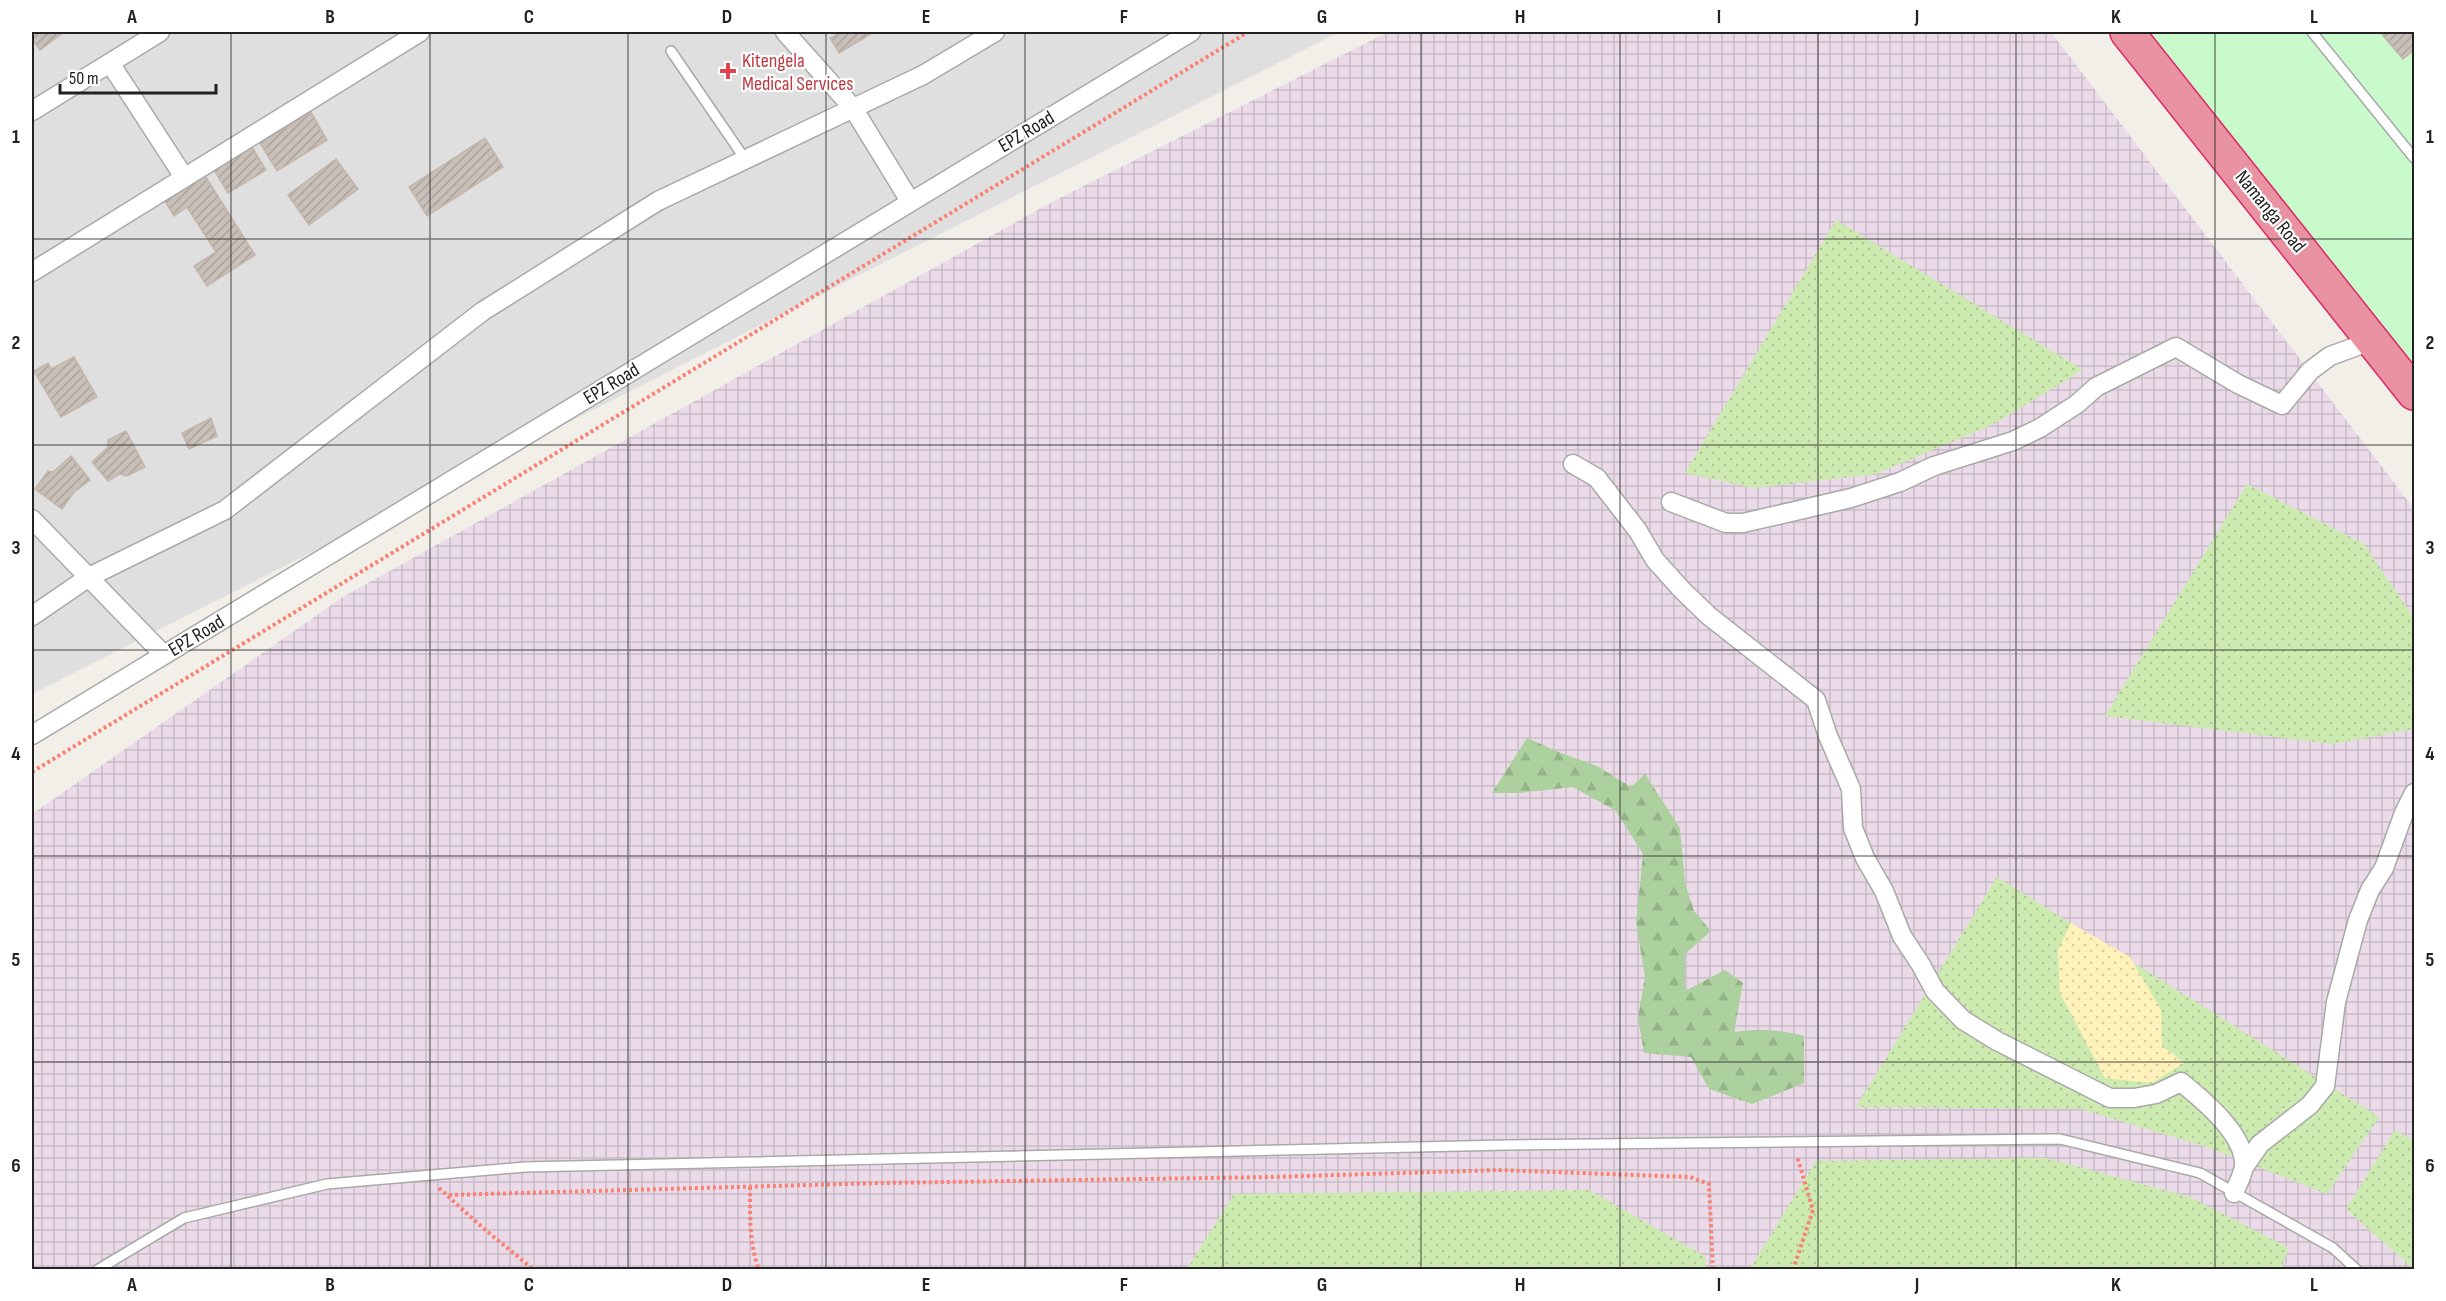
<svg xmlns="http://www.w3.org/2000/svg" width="2446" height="1301" font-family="'Sofia Sans Condensed',sans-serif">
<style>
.residential{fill:#e0dfdf}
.industrial{fill:url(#industrial-grid)}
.grass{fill:url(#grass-dots)}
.forest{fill:url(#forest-firs)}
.sand{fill:url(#sand-dots)}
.park{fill:#c8facc}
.building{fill:url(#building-hatch);stroke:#c4b6ab;stroke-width:1.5}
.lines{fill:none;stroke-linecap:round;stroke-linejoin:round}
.lane-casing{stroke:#a9a9a9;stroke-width:12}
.street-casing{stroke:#a9a9a9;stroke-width:21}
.highway-casing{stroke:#dc2a67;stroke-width:36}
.path{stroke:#fa8072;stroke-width:4;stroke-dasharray:3 3;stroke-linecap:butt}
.lane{stroke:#fff;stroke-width:9}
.street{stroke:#fff;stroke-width:18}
.highway{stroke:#e892a2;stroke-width:33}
.grid{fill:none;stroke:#222;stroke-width:1.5;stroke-opacity:0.55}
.health-dot{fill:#e0444e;stroke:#fff;stroke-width:2}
.labels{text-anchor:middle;stroke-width:4.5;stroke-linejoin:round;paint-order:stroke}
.health-label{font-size:20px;fill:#be3a42;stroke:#fff;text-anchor:start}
.street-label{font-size:20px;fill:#222;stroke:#fff}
.neatline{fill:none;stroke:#222;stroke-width:2}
.grid-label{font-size:20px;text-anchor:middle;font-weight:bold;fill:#222}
</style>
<defs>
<pattern id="industrial-grid" width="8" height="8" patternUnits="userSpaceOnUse" patternTransform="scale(1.5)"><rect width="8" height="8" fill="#ebdbe8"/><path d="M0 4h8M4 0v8" fill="none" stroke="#c9bcc7"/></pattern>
<pattern id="grass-dots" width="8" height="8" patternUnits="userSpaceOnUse" patternTransform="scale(1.5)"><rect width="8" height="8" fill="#cdebb0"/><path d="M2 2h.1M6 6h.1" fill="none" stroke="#b0c997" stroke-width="1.8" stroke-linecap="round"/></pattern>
<pattern id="forest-firs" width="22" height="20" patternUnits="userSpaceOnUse" patternTransform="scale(1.5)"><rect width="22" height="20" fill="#add19e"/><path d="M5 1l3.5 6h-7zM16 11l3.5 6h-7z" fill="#95b388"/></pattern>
<pattern id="sand-dots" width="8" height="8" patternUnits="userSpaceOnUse" patternTransform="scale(1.5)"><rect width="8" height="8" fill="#fff1ba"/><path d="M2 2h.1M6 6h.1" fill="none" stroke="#dacea0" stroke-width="1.8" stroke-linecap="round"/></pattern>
<pattern id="building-hatch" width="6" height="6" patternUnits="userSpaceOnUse" patternTransform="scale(1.5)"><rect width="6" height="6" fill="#c7bfb8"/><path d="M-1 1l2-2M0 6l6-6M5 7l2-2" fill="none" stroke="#aba49e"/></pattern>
</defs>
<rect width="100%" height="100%" fill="#f2efe9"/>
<path class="residential" d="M32 32H1339L32 694Z"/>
<path class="industrial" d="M1388 32H2051L2414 509V1269H32V814L343 597 1052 202Z"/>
<path class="grass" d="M1836 220 2083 370 1992 425 1876 474 1754 488 1685 473Z
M2247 484 2364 544 2414 618V729L2333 744 2105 716Z
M1997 877 2379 1117 2327 1194 2210 1148 2081 1109 1856 1107Z
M2395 1130 2414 1141V1269L2346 1209Z
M2046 1158 2190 1197 2289 1248 2281 1269 1755 1270 1751 1267 1816 1161Z
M1589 1190 1706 1257 1705 1269H1187L1234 1194Z"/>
<path class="forest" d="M1527 738 1561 753 1597 766 1631 787 1645 774 1680 828 1685 883 1694 911 1711 931 1685 954V991L1725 970 1743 983 1734 1032C1759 1029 1779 1029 1804 1036V1083L1752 1104 1709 1089 1691 1057 1644 1053 1638 1017 1645 977 1636 922 1643 854 1616 811 1573 787 1520 793H1492Z"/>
<path class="sand" d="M2071 923 2130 957 2161 1010 2162 1046 2184 1063 2152 1083 2105 1078 2060 993 2058 950Z"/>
<path class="park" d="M2127 32H2414V393Z"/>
<path class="building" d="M32 32H64L40 50 32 39Z
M842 32H874L839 53 830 38Z
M2380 32H2414V50L2403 59Z
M311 112 327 140 277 171 260 143Z
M485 138 503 167 427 216 409 187Z
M252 147 266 170 228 193 214 170Z
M336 159 358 189 309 225 288 195Z
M202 171 255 255 207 286 194 266 216 252 187 207 174 216 162 196Z
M74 357 97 397 61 417 34 371 48 363 51 369Z
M211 418 217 436 189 449 182 433Z
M126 431 145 467 127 476 120 474 108 481 92 462 108 447V440Z
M71 456 90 480 74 492 62 509 35 489 48 471 53 472Z"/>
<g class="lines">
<defs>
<path id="lane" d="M2312 32 2414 158
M671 51 745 159
M97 1270 184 1218 327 1184 525 1167 1507 1145 2060 1139 2200 1173 2333 1248 2357 1270"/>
<path id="street" d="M785 32 853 108 910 201
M110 63 184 177
M32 111 160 32
M32 272 420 32
M1573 464 1597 478 1638 531 1655 560 1683 591 1709 616 1816 700 1828 736 1851 789 1853 828 1865 858 1884 891 1902 936 1921 965 1935 991 1963 1020 1997 1041 2110 1098H2134L2156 1094 2181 1082C2203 1100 2246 1135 2244 1166 2243 1175 2237 1185 2234 1193
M1671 502 1726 523H1743L1851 498 1900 482 1934 466 2013 441 2040 428 2077 404 2096 387 2176 347 2238 384 2282 405 2310 371 2330 356 2374 340
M32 519 164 655
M32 616 89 577 225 510 483 311 658 201 923 75 995 32
M32 735 1191 32
M2244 1167 2260 1144 2310 1105 2325 1086 2336 1002 2358 920 2370 890 2384 868 2404 813 2414 793"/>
<path id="highway" d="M2127 32 2414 393"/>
</defs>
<use href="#lane" class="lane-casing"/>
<use href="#street" class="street-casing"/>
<use href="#highway" class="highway-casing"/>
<path class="path" d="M32 772 1248 32
M750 1187C750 1214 749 1244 759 1270
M439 1188 483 1228 534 1270
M449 1195 882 1183 1273 1177 1498 1170 1690 1177 1709 1184 1713 1270
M1793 1270 1813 1210 1797 1156"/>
<use href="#lane" class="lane"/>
<use href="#street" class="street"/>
<use href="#highway" class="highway"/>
</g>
<path class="grid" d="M231 32V1270M430 32V1270M628 32V1270M826 32V1270M1025 32V1270M1223 32V1270M1421 32V1270M1620 32V1270M1818 32V1270M2016 32V1270M2215 32V1270M32 239H2414M32 445H2414M32 650H2414M32 856H2414M32 1062H2414"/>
<path class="health-dot" d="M725 62h6v6h6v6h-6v6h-6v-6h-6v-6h6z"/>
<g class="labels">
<g class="health-label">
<text x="742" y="67">Kitengela<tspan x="742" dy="23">Medical Services</tspan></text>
</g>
<g class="street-label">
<text transform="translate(1026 131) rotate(-31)" y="7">EPZ Road</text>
<text transform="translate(2271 211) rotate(51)" y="7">Namanga Road</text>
<text transform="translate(611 383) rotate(-31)" y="7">EPZ Road</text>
<text transform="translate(196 635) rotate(-31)" y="7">EPZ Road</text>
</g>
</g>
<rect width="2446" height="1301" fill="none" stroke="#ffffff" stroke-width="66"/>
<path d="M60 84v9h156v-9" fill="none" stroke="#222222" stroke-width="3"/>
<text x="69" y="84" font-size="18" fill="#222222" stroke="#ffffff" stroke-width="4.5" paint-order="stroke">50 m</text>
<rect x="33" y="33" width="2380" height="1235" class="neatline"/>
<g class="grid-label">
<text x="132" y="23">A</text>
<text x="330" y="23">B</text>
<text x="529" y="23">C</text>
<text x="727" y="23">D</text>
<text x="926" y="23">E</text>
<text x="1124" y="23">F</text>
<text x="1322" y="23">G</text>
<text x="1520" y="23">H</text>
<text x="1719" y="23">I</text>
<text x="1917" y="23">J</text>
<text x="2116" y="23">K</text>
<text x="2314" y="23">L</text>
<text x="16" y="143">1</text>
<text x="2430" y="143">1</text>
<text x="16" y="349">2</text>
<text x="2430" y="349">2</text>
<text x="16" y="554">3</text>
<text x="2430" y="554">3</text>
<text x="16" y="760">4</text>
<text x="2430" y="760">4</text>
<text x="16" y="966">5</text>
<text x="2430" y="966">5</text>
<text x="16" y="1172">6</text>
<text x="2430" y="1172">6</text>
<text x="132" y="1291">A</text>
<text x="330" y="1291">B</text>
<text x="529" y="1291">C</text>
<text x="727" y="1291">D</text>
<text x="926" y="1291">E</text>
<text x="1124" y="1291">F</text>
<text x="1322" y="1291">G</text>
<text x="1520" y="1291">H</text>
<text x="1719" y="1291">I</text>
<text x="1917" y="1291">J</text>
<text x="2116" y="1291">K</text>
<text x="2314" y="1291">L</text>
</g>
</svg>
